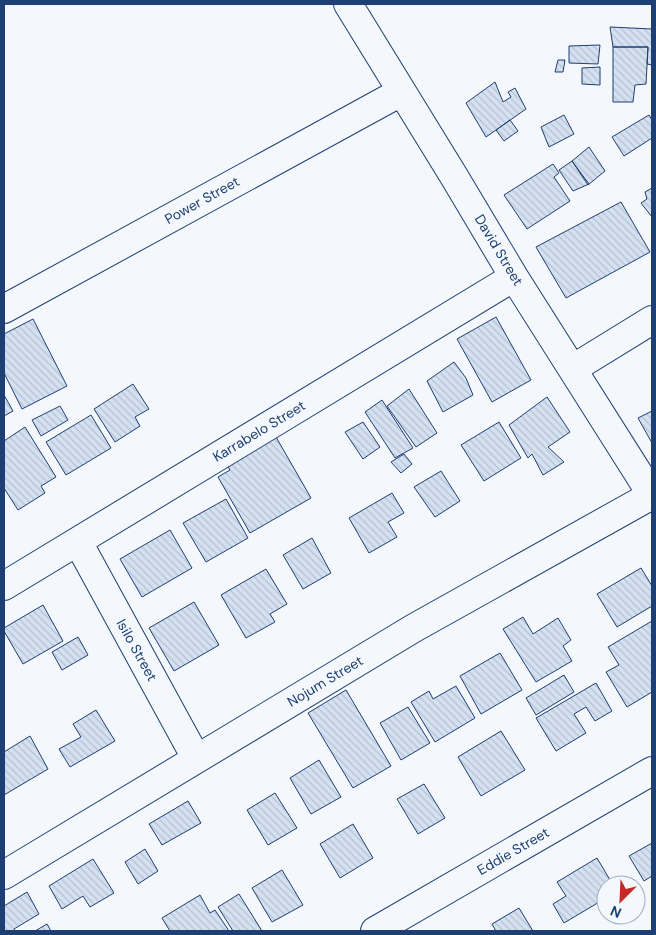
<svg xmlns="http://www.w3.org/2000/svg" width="656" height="935" font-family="'DM Sans',sans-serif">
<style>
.building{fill:url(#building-back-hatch);stroke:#1d3f73}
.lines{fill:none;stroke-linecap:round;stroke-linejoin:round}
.minor-casing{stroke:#1d3f73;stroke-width:30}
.minor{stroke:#f4f7fb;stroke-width:28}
.labels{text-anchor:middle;stroke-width:4;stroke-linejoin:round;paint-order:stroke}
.street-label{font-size:14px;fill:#1d3f73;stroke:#f4f7fb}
</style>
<defs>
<pattern id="building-back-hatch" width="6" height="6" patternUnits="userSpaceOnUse" patternTransform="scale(1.25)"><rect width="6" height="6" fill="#d5e0f0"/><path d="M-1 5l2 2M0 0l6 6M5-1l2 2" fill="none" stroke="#b6c1d1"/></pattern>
</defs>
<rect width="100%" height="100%" fill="#f4f7fb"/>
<path class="building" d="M610 27 652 29V65L647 64 648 47H613Z
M600 45 598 64 569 63V46Z
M613 47H648L646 84 635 85 633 102H613Z
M558 60H565L563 72H555Z
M600 67V85L582 84V68Z
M495 82 503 102 511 97 508 92 515 88 526 109 486 137 466 103Z
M564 115 574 134 549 147 541 127Z
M649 115 652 120V138L624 156 612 137Z
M510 120 518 131 504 141 496 130Z
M589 147 605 171 588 185 572 161Z
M572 161 589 184 573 191 559 170Z
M553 164 559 173 554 177 570 201 527 229 504 195Z
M652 188V217L641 203 647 199 645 192Z
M621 202 650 252 566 298 536 247Z
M496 317 531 380 492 402 457 339Z
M33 319 67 386 22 409 4 373V334Z
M454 362 466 378 473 395 443 412 427 381Z
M133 384 149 409 135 417 140 426 115 442 94 409Z
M409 389 437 433 416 447 387 406Z
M4 395 13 411 4 416Z
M547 397 570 432 548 447 564 462 543 475 532 454 528 458 509 425Z
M382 400 413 448 395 458 365 412Z
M60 406 68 420 41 436 32 420Z
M652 411V443L638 418Z
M91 415 111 448 66 475 46 442Z
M363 422 380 447 363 459 345 432Z
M499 422 521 458 484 481 461 445Z
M25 427 56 477 41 486 45 493 18 510 4 488V441Z
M276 437 311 498 250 533 218 477 230 470 227 465Z
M404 454 412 464 401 473 391 462Z
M441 471 460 501 435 517 414 487Z
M392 493 404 513 388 522 397 537 369 553 349 518Z
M226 499 248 538 206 562 183 523Z
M170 530 192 568 142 597 120 559Z
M312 538 331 573 303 589 283 555Z
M641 568 652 586V606L617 627 597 594Z
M266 569 287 604 270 614 275 622 246 638 221 595Z
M194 602 219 645 174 671 149 628Z
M43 605 63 641 23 664 4 631V628Z
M523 617 533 634 558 618 571 640 563 646 572 661 536 682 503 629Z
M652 621V692L627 707 606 672 619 665 608 647Z
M78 637 88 655 62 670 52 652Z
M500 653 522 690 481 714 460 676Z
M564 675 574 692 536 715 526 698Z
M596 683 612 711 595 721 586 707 574 714 586 733 556 751 536 718Z
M456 686 475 718 435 742 411 702 429 691 433 699Z
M346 690 391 766 353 788 308 713Z
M408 707 430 743 401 760 380 723Z
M96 710 115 741 70 767 59 749 81 737 73 724Z
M501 731 525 770 481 796 458 757Z
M30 736 48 769 4 795V752Z
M319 760 341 797 311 814 290 778Z
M424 784 445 818 418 834 397 799Z
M275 793 297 828 268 845 247 810Z
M188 801 201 823 162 845 149 824Z
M353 824 373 858 340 878 320 844Z
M652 843V876L644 881 629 856Z
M145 849 158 871 138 884 125 862Z
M597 858 613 885H606V898L564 923 553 904 566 896 557 882Z
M93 859 114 893 90 907 83 896 62 909 49 886Z
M282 870 303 905 272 922 252 888Z
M27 892 39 914 14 929 15 931H4V906Z
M239 894 262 931H233L218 907Z
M200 895 210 913 215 910 229 931H170L162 918Z
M519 908 533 931H496L492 924Z
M47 924 51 931H35Z"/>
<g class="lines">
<defs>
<path id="minor" d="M348 4 455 178 514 277 652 495
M4 309 401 92
M574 368 652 320
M78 542 196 758
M4 586 514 277
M4 875 414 628 652 495
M375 931 652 771"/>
</defs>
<use href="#minor" class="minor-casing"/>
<use href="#minor" class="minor"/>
</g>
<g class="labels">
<g class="street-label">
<text transform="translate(202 200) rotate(-29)" y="5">Power Street</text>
<text transform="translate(499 250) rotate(59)" y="5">David Street</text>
<text transform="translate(259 431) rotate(-31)" y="5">Karrabelo Street</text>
<text transform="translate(137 650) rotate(61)" y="5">Isilo Street</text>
<text transform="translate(325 681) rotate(-31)" y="5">Nojum Street</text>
<text transform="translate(513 851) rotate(-30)" y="5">Eddie Street</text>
</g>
</g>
<rect width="656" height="935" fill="none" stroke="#1d3f73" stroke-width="10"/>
<g transform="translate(621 900) rotate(204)"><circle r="24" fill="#f4f7fb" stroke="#9eadc5"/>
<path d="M0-4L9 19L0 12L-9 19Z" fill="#c62828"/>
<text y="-8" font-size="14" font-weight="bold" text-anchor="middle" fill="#1d3f73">N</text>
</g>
</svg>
